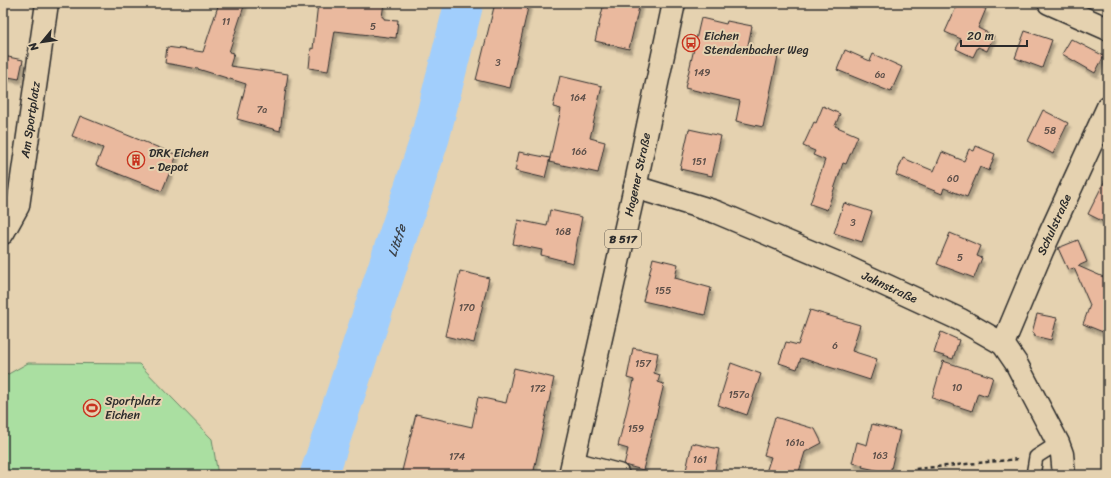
<svg xmlns="http://www.w3.org/2000/svg" width="1111" height="478" font-family="Sriracha,sans-serif">
<style>
.green{fill:#aadfa1;stroke:#6a8566}
.lines{fill:none;stroke-linecap:round;stroke-linejoin:round}
.river{stroke:#a1cefc;stroke-width:39}
.building{fill:#eab99e;stroke:#2b2b2b;filter:url(#shadow)}
.lane-casing{stroke:#2b2b2b;stroke-width:16}
.street-casing{stroke:#2b2b2b;stroke-width:25}
.primary-casing{stroke:#2b2b2b;stroke-width:25}
.path{stroke:#2b2b2b;stroke-width:2.5;stroke-dasharray:4 3;stroke-linecap:butt}
.lane{stroke:#e5d2b0;stroke-width:13}
.street{stroke:#e5d2b0;stroke-width:22}
.primary{stroke:#e5d2b0;stroke-width:22}
.labels{text-anchor:middle;stroke-width:4;stroke-linejoin:round;paint-order:stroke}
.number-label{font-size:10px;fill:#5b4e48}
.shield{fill:#e5d2b0;stroke:#635d53;stroke-width:1}
.shield-label{font-size:11px;font-weight:bold;fill:#2b2b2b}
.poi-label{font-size:12px;fill:#2b2b2b;stroke:#e5d2b0;text-anchor:start}
.street-label{font-size:12px;fill:#2b2b2b;stroke:#e5d2b0}
.water-label{font-size:13px;font-style:italic;fill:#3d434a;stroke:#e5d2b0}
</style>
<defs>
<filter id="shadow"><feDropShadow dx="2.5" dy="4.5" stdDeviation="1" flood-color="#0004"/></filter>
</defs>
<rect width="100%" height="100%" fill="#e5d2b0"/>
<filter id="ink" filterUnits="userSpaceOnUse"><feTurbulence type="fractalNoise" baseFrequency=".025" numOctaves="2"/><feDisplacementMap in="SourceGraphic" scale="8" xChannelSelector="R" yChannelSelector="G"/><feConvolveMatrix kernelMatrix="1 2 1 2 8 2 1 2 1" color-interpolation-filters="sRGB"/></filter>
<g filter="url(#ink)">
<path class="green" d="M28 363 139 364 212 439 218 475H3V377Z"/>
<g class="lines">
<path class="river" id="s1" d="M319 475 430 138 464 3"/>
</g>
<path class="building" d="M219 3H245L229 52 234 53 230 66 288 74 280 131 237 119 246 84 198 69 165 63 167 47 203 52Z
M318 3H384L382 17H384V19L398 20 396 38 335 31 328 71 309 68 311 48 313 49Z
M495 3H529L510 88 476 80Z
M604 3H640L629 49 595 41Z
M958 3H972L986 9 978 28 994 36 987 51 978 47 973 57 956 49 961 39 945 32Z
M701 18 726 24 727 21 752 26 747 50 778 56 763 127 736 121 740 101 685 88Z
M1025 31 1052 40 1042 68 1015 58Z
M1071 39 1104 56 1095 73 1062 54Z
M845 50 870 61 873 54 902 67 891 92 837 70Z
M3 56 23 60 19 79 3 76Z
M560 76 602 86 590 138 605 142 598 173 549 162 561 109 553 107Z
M823 106 840 114 835 126 858 136 846 164 843 163 827 210 810 204 825 160 813 155 815 151 803 146 814 122 816 123Z
M1043 110 1068 123 1053 154 1028 141Z
M80 116 177 155 162 191 96 165 103 148 72 136Z
M689 129 721 136 712 176 680 169Z
M976 146 995 154 989 171 980 167 967 197 944 188 942 194 896 175 903 158 934 171 942 152 964 161 969 149 974 151Z
M519 152 550 158 545 178 515 171Z
M1108 174V224L1088 214Z
M844 203 872 212 862 242 834 233Z
M550 210 582 217 573 263 541 255 542 250 513 244 518 220 547 226Z
M950 233 981 246 977 256 982 258 974 278 937 264Z
M1078 240 1087 262 1078 266 1108 279V334L1083 324 1090 305 1074 268 1068 270 1058 248Z
M653 258 678 264 675 278 711 288 705 315 643 301Z
M460 271 489 278 474 343 445 336Z
M810 310 860 325 852 351 877 359 870 380 801 358 797 369 779 363 786 342 798 345Z
M1037 314 1057 318 1051 340 1034 336 1035 334 1032 333Z
M941 332 959 340 953 359 934 353Z
M633 348 658 353 654 373 660 375 658 382 664 384 643 470 624 465 628 449 618 446 634 380 627 378Z
M943 361 993 377 987 396 978 393 972 411 932 398Z
M731 363 761 374 747 415 718 405Z
M514 368 554 378 533 475H401L416 414 472 427 478 397 506 403Z
M775 417 815 429 822 443 805 452 798 475H765L771 457 764 455Z
M872 424 900 431 890 473 862 467 863 465 852 463 857 442 867 445Z
M692 443 719 449 714 475H685Z"/>
<g class="lines">
<defs>
<path id="lane" d="M1033 475 1036 457 1058 443"/>
<g id="street">
<path d="M1049 3 1108 29"/>
<path id="s2" d="M635 187 716 212 842 265 961 320 1003 344 1016 363 1058 443 1062 454 1064 475"/>
<path id="s3" d="M3 233 18 206 47 3"/>
<path id="s4" d="M1003 344 1042 251 1108 107"/>
<path d="M573 463 618 475"/>
</g>
<g id="primary">
<path id="s5" d="M570 475 635 187 674 3"/>
</g>
</defs>
<use href="#lane" class="lane-casing"/>
<use href="#street" class="street-casing"/>
<use href="#primary" class="primary-casing"/>
<path class="path" d="M913 475 915 469 1019 459"/>
<use href="#lane" class="lane"/>
<use href="#street" class="street"/>
<use href="#primary" class="primary"/>
</g>
</g>
<defs>
<symbol id="bus-ring" viewBox="-11 -11 22 22"><circle r="9.5" fill="#e5d2b0" stroke="#c8321e" stroke-width="1.5"/><path d="M-5-6H5V4H4V6H2V4H-2V6H-4V4H-5ZM-3.5-4V0h7V-4ZM-3.5 1.2v1.5H-2V1.2ZM2 1.2v1.5H3.5V1.2Z" fill="#c8321e"/></symbol>
<symbol id="building-ring" viewBox="-11 -11 22 22"><circle r="9.5" fill="#e5d2b0" stroke="#c8321e" stroke-width="1.5"/><path d="M-4-6H4V6H1V3H-1V6H-4ZM-2.5-4.3h1.7v1.8h-1.7ZM.8-4.3h1.7v1.8H.8ZM-2.5-1h1.7V.8h-1.7ZM.8-1h1.7V.8H.8Z" fill="#c8321e"/></symbol>
<symbol id="stadium-ring" viewBox="-11 -11 22 22"><circle r="9.5" fill="#e5d2b0" stroke="#c8321e" stroke-width="1.5"/><path d="M0-5a6.5 5 0 1 0 0 10a6.5 5 0 1 0 0-10ZM-3.5-1.8h7v3.6h-7Z" fill="#c8321e"/></symbol>
</defs>
<g fill-rule="evenodd">
<use href="#bus-ring" x="681" y="33" width="20" height="20"/>
<use href="#building-ring" x="126" y="150" width="20" height="20"/>
<use href="#stadium-ring" x="82" y="398" width="20" height="20"/>
</g>
<g class="labels">
<g class="number-label">
<text x="226" y="25">11</text>
<text x="373" y="30">5</text>
<text x="498" y="66">3</text>
<text x="702" y="76">149</text>
<text x="880" y="78">6a</text>
<text x="578" y="101">164</text>
<text x="262" y="113">7a</text>
<text x="1050" y="134">58</text>
<text x="579" y="155">166</text>
<text x="699" y="165">151</text>
<text x="953" y="182">60</text>
<text x="853" y="226">3</text>
<text x="563" y="235">168</text>
<text x="960" y="261">5</text>
<text x="663" y="294">155</text>
<text x="467" y="311">170</text>
<text x="835" y="349">6</text>
<text x="643" y="367">157</text>
<text x="957" y="391">10</text>
<text x="538" y="392">172</text>
<text x="739" y="398">157a</text>
<text x="636" y="432">159</text>
<text x="795" y="446">161a</text>
<text x="880" y="459">163</text>
<text x="457" y="460">174</text>
<text x="700" y="463">161</text>
</g>
<rect class="shield" x="605" y="230" width="36" height="18" rx="3"/>
<g class="shield-label">
<text x="623" y="243">B 517</text>
</g>
<g class="poi-label">
<text x="704" y="40">Eichen<tspan x="704" dy="14">Stendenbacher Weg</tspan></text>
<text x="149" y="157">DRK Eichen<tspan x="149" dy="14">- Depot</tspan></text>
<text x="105" y="405">Sportplatz<tspan x="105" dy="14">Eichen</tspan></text>
</g>
<g class="street-label">
<text dy="4" stroke="none"><textPath href="#s3" startOffset="118">Am Sportplatz</textPath></text>
<text dy="4" stroke="none"><textPath href="#s5" startOffset="308">Hagener Straße</textPath></text>
<text dy="4" stroke="none"><textPath href="#s4" startOffset="130">Schulstraße</textPath></text>
<text dy="4" stroke="none"><textPath href="#s2" startOffset="274">Jahnstraße</textPath></text>
</g>
<g class="water-label">
<text dy="5" stroke="none"><textPath href="#s1" startOffset="247">Littfe</textPath></text>
</g>
</g>
<rect width="1111" height="478" fill="none" stroke="#e5d2b0" stroke-width="16"/>
<rect x="8" y="8" width="1095" height="462" fill="none" stroke="#2b2b2b" stroke-width="1.5" filter="url(#ink)"/>
<g transform="translate(42 42) rotate(241)" stroke="#e5d2b0" stroke-width="3" paint-order="stroke">
<path d="M0-3L7 15L0 10L-7 15Z" fill="#2b2b2b"/>
<text y="-6" font-size="11" font-weight="bold" text-anchor="middle" fill="#2b2b2b">N</text>
</g>
<path d="M961 40v6h66v-6" fill="none" stroke="#2b2b2b" stroke-width="2"/>
<text x="967" y="40" font-size="12" fill="#2b2b2b" stroke="#e5d2b0" stroke-width="3" paint-order="stroke">20 m</text>
</svg>
